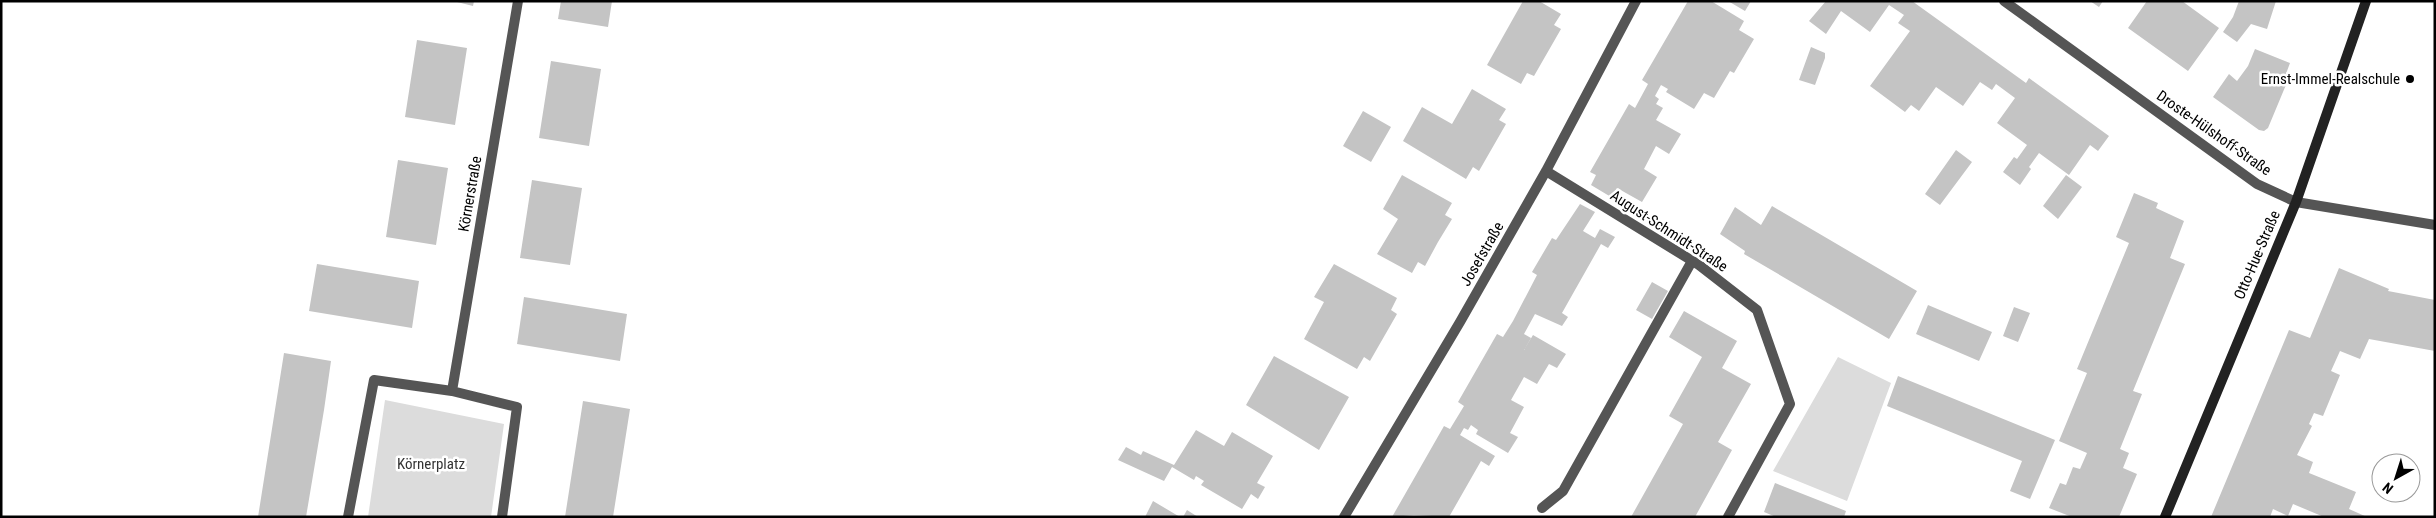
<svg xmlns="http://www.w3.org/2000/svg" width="2436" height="518" font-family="'Roboto Condensed',sans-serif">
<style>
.green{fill:#dcdcdc}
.building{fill:#c4c4c4}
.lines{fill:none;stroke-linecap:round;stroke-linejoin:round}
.lane{stroke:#555;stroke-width:10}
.street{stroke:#555;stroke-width:10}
.secondary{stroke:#222;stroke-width:10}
.poi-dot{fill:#000;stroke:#fff;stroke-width:2}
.labels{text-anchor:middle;stroke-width:5;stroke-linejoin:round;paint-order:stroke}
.poi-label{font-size:15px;fill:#000;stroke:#fff;text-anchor:end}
.street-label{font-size:15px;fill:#000;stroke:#fff}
.park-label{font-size:15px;fill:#333;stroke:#fff}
</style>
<rect width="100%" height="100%" fill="#fff"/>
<path class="green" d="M1838 357 1891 383 1847 501 1773 471Z
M385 400 504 424 491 517H368Z"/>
<path class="building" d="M453 1H474L473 6Z
M561 1H612L608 27 558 19Z
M1523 1H1539L1561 14 1554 25 1561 29 1534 76 1527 73 1521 84 1487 65Z
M1688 1H1711L1744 21 1739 30 1754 39 1734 73 1730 71 1714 98 1704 93 1694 109 1666 92 1668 89 1661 85 1655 96 1659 99 1656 104 1663 108 1656 120 1681 134 1669 154 1656 146 1644 169 1657 177 1642 202 1617 188 1611 197 1591 185 1596 175 1590 172 1629 104 1635 108 1648 84 1642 80Z
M1728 1H1751L1745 11Z
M1826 1H1912L2026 83 2029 78 2109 136 2098 151 2090 145 2069 175 2039 153 2029 167 2031 169 2020 185 2003 172 2014 157 2017 159 2027 145 1997 123 2015 98 1996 84 1992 90 1980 82 1963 106 1936 87 1919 111 1911 105 1905 112 1870 86 1910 31 1898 23 1904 15 1889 5 1870 32 1841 11 1826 34 1809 21Z
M2090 1H2103L2099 7Z
M2147 1H2182L2219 28 2188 71 2128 28Z
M2239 1H2276L2267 29 2251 24 2237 42 2223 32 2233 17Z
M417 40 467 48 455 125 405 117Z
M1811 47 1825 53V58L1815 85 1799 80Z
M2255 49 2290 63 2284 79 2288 80 2268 128 2264 131 2259 130 2213 97 2229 74 2237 81 2248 66Z
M551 61 601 69 589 146 539 138Z
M1472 89 1506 109 1499 120 1506 124 1479 171 1473 167 1466 179 1403 141 1422 107 1452 124Z
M1363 111 1391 127 1371 162 1343 146Z
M1956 150 1972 162 1940 205 1925 194Z
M398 160 448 168 436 245 386 237Z
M1402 175 1452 203 1445 215 1452 219 1438 242 1425 266 1418 262 1412 273 1377 254 1398 219 1383 209Z
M2066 175 2082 187 2058 219 2043 206Z
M532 180 582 188 570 265 520 258Z
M2134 193 2158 203 2156 208 2184 221 2170 258 2185 264 2133 391 2142 394 2120 449 2129 453 2123 468 2137 474 2119 517H2072L2049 508 2060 483 2066 485 2073 467 2080 469 2087 453 2059 441 2087 373 2077 369 2129 243 2116 237Z
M1580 204 1595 212 1583 231 1595 238 1600 229 1615 237 1608 248 1601 244 1562 313 1568 317 1562 326 1535 314 1524 334 1531 338 1524 350 1533 335 1566 354 1557 368 1549 364 1537 384 1524 377 1511 400 1524 407 1510 433 1518 437 1508 453 1476 434 1478 430 1471 425 1468 430 1464 428 1460 435 1495 456 1489 466 1481 461 1449 517 1414 515 1392 517 1444 426 1450 429 1464 406 1458 402 1497 334 1503 337 1513 321 1537 275 1532 272 1552 238 1556 240Z
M1772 206 1917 291 1889 339 1744 254 1745 251 1720 234 1735 207 1761 225Z
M317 264 419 281 412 328 309 311Z
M1334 264 1397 298 1391 310 1397 314 1370 361 1364 357 1357 369 1304 339 1324 302 1314 297Z
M2339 268 2389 289 2388 291 2435 300V351L2369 339 2360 359 2340 351 2331 371 2340 375 2323 416 2314 413 2309 424 2312 426 2297 455 2313 462 2309 473 2356 492 2349 509 2367 517H2324L2293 504 2288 516 2273 509 2270 517H2211L2289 330 2310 338Z
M1652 282 1668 291 1652 319 1636 310Z
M524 297 627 314 620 361 517 344Z
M1928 305 1992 332 1979 361 1916 334Z
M2014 307 2030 313 2018 342 2003 336Z
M1684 311 1737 341 1722 368 1751 384 1718 442 1732 450 1695 517H1631L1683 424 1669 416 1702 357 1669 337Z
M284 353 331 361 324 410 306 517H258Z
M1274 356 1349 397 1319 450 1246 405Z
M1898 376 2055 440 2030 499 2010 491 2022 461 1887 406Z
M583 401 630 409 613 517H565Z
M1196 430 1224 446 1232 432 1273 456 1257 483 1265 487 1258 499 1251 494 1242 509 1201 485 1204 481 1196 476 1194 480 1172 467 1164 481 1118 460 1126 447 1141 455 1143 451 1174 465Z
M1775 483 1846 511 1844 517H1776L1764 512Z
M1153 501 1180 517H1145Z
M1187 510 1198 517H1183Z"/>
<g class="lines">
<path class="lane" d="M1542 508 1563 491 1692 261"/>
<path class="street" d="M2004 1 2257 184 2296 202 2435 225
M1546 171 1699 265 1757 310 1790 404 1728 517
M452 391 517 407 502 517
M348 517 374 380 452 391 518 1
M1344 517 1460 322 1546 171 1636 1"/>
<path class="secondary" d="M2165 517 2296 202 2366 1"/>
</g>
<circle class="poi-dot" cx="2410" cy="79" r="5"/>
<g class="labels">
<g class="poi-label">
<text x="2400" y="84">Ernst-Immel-Realschule</text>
</g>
<g class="street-label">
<text transform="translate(2214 133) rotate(35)" y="5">Droste-Hülshoff-Straße</text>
<text transform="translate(470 194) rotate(-80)" y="5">Körnerstraße</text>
<text transform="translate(1669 231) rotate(33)" y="5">August-Schmidt-Straße</text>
<text transform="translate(1482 254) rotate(-60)" y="5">Josefstraße</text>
<text transform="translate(2257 255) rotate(-67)" y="5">Otto-Hue-Straße</text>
</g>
<g class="park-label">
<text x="431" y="469">Körnerplatz</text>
</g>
</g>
<rect width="2436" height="518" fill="none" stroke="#000000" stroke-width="5"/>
<g transform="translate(2396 478) rotate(219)"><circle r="24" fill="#ffffff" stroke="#999999"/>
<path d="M0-4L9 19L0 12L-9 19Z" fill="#000000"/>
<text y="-8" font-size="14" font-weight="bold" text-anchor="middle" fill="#000000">N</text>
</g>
</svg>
